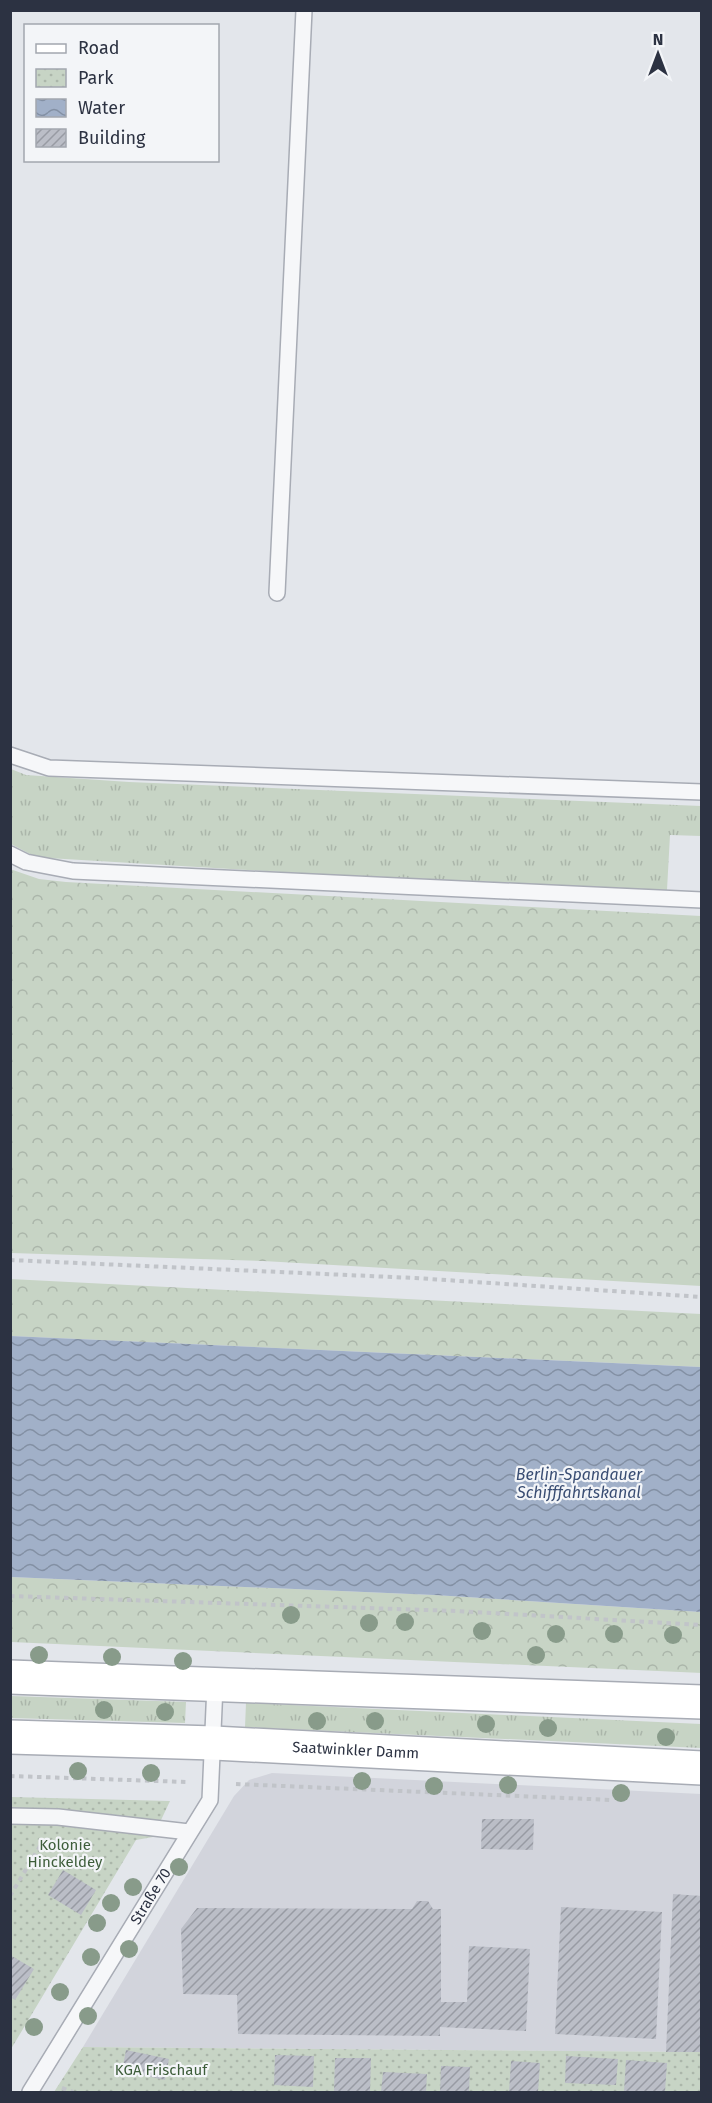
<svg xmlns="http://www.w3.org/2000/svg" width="712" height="2103" font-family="'Fira Sans',sans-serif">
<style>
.built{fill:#d2d4dc}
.grass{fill:url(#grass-tufts)}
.forest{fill:url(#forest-crowns)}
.park{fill:url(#park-dots)}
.water{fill:url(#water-waves)}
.building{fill:url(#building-hatch)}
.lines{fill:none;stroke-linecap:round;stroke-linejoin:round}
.lane-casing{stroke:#a8acb5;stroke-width:18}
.secondary-casing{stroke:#a8acb5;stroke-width:36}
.path{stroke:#c1c4c9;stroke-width:4;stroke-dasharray:4.5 4.5;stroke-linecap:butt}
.lane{stroke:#f6f7f9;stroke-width:15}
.secondary{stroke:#fff;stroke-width:33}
.tree{fill:#889b8a}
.labels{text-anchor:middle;stroke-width:4.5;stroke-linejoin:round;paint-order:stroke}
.street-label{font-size:15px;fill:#2c3242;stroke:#f3f5f8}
.park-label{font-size:15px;fill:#3d5d3a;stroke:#f3f5f8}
.water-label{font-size:16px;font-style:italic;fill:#394d73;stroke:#f3f5f8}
</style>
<defs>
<pattern id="grass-tufts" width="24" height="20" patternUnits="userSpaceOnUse" patternTransform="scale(1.5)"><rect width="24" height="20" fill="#c7d4c5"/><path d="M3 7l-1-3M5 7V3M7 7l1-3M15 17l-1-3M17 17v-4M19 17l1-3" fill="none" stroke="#abb6aa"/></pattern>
<pattern id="forest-crowns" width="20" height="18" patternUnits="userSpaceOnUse" patternTransform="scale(1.5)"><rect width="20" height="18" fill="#c7d4c5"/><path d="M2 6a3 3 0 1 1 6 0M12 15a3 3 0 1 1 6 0" fill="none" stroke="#abb6aa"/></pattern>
<pattern id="park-dots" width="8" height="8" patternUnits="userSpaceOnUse" patternTransform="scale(1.5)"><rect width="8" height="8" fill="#c7d4c5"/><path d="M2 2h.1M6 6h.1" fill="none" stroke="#abb6aa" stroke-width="1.8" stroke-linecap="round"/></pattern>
<pattern id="water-waves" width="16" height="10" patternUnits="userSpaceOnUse" patternTransform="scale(1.5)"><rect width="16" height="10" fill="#a1b0c8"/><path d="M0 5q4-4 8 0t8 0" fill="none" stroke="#8390a4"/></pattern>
<pattern id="building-hatch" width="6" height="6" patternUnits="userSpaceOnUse" patternTransform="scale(1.5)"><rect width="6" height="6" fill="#bbbec7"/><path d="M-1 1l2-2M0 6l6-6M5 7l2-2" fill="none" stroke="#989ba3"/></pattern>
</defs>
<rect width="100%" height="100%" fill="#e3e6eb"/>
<path class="built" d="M272 1773 701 1794V2052L83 2047 234 1796 249 1780Z"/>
<path class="grass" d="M11 769 26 775 129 782 701 806V836L670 835 667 890 299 873 48 858 32 855 11 844Z
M11 1696 186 1702 185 1723 11 1718Z
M246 1703 701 1724V1748L245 1727Z"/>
<path class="forest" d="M10 869 39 879 66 882 701 916V1286L263 1261 11 1253Z
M10 1279 701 1314V1367L11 1336Z
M11 1577 434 1595 701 1612 702 1673 11 1642Z"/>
<path class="park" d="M11 1797 170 1801 153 1837 136 1840 11 2049Z
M83 2047 701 2052V2092H54Z"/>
<path class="water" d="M11 1336 701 1367V1612L434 1595 11 1577Z"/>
<path class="building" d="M482 1819H534L533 1850 481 1849Z
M63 1870 96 1890 81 1915 48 1895Z
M673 1894 702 1896V2052H666Z
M417 1901H428L433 1909H441V2002H467L469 1946 530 1949 526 2031 440 2027V2036L238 2034 237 1995 183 1994 181 1929 197 1908 412 1909Z
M561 1907 662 1912 656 2039 555 2034Z
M10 1955 34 1969 15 2000 10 1997Z
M126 2050 169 2059 165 2080 122 2071Z
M275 2055 314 2056 313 2087 274 2085Z
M566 2056 618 2059 616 2085 565 2083Z
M335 2058H371L370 2092H334Z
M626 2060 667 2063 665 2092 624 2091Z
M511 2061 540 2063 538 2092H509Z
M441 2066 470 2067 469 2092H440Z
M383 2072 427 2074 426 2092H381Z"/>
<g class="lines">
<defs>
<g id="lane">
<path d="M277 593 304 10"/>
<path d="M10 755 49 768 702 792"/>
<path d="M10 854 26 862 73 871 702 900"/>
<path d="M10 1816 58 1817 189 1832"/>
<path id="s1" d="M30 2092 210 1800 215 1685"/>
</g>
<g id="secondary">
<path d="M10 1677 702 1702"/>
<path id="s2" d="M10 1737 214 1743 702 1768"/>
</g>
</defs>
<use href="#lane" class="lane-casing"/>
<use href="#secondary" class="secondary-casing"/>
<path class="path" d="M10 1260 415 1278 702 1297
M10 1596 456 1611 702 1625
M10 1776 187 1782
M236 1784 612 1800
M10 1896 43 1841
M62 2088 73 2092"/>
<use href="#lane" class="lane"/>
<use href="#secondary" class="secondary"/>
</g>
<g class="tree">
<circle cx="291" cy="1615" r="9"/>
<circle cx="405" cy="1622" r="9"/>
<circle cx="369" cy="1623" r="9"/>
<circle cx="482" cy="1631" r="9"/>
<circle cx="556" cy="1634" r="9"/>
<circle cx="614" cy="1634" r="9"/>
<circle cx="673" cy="1635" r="9"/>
<circle cx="39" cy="1655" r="9"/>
<circle cx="536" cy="1655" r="9"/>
<circle cx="112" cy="1657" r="9"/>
<circle cx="183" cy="1661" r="9"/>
<circle cx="104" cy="1710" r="9"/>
<circle cx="165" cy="1712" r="9"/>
<circle cx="317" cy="1721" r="9"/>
<circle cx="375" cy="1721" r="9"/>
<circle cx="486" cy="1724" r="9"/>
<circle cx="548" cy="1728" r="9"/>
<circle cx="666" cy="1737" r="9"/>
<circle cx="78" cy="1771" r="9"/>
<circle cx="151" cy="1773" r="9"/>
<circle cx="362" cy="1781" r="9"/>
<circle cx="508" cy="1785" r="9"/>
<circle cx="434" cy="1786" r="9"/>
<circle cx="621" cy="1793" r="9"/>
<circle cx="179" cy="1867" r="9"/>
<circle cx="133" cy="1887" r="9"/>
<circle cx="111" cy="1903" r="9"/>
<circle cx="97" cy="1923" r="9"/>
<circle cx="129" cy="1949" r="9"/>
<circle cx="91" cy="1957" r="9"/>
<circle cx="60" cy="1992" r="9"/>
<circle cx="88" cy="2016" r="9"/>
<circle cx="34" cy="2027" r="9"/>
</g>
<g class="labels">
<g class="street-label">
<text dy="5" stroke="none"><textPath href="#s2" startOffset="346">Saatwinkler Damm</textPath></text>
<text dy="5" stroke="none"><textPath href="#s1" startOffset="230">Straße 70</textPath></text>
</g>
<g class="park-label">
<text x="65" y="1850">Kolonie<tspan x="65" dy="17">Hinckeldey</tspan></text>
<text x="161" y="2075">KGA Frischauf</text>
</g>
<g class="water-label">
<text x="579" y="1480">Berlin-Spandauer<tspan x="579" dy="18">Schifffahrtskanal</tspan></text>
</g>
</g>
<rect width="712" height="2103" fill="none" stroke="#2c3242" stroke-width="24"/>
<rect x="24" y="24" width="195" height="138" fill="#f3f5f8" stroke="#a3a7af" stroke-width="1.5"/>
<rect x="36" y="44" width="30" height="9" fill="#ffffff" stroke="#a3a7af" stroke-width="1.5"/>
<text x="78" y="54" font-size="18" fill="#2c3242">Road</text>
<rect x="36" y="69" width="30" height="18" fill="url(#park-dots)" stroke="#a3a7af" stroke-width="1.5"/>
<text x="78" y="84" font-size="18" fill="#2c3242">Park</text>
<rect x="36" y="99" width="30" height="18" fill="url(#water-waves)" stroke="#a3a7af" stroke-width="1.5"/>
<text x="78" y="114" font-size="18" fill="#2c3242">Water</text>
<rect x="36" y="129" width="30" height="18" fill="url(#building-hatch)" stroke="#a3a7af" stroke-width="1.5"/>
<text x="78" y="144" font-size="18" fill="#2c3242">Building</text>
<g transform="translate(658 54)" stroke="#f3f5f8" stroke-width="4.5" paint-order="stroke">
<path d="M0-4.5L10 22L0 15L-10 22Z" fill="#2c3242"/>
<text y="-9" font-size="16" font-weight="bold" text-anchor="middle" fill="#2c3242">N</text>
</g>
</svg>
